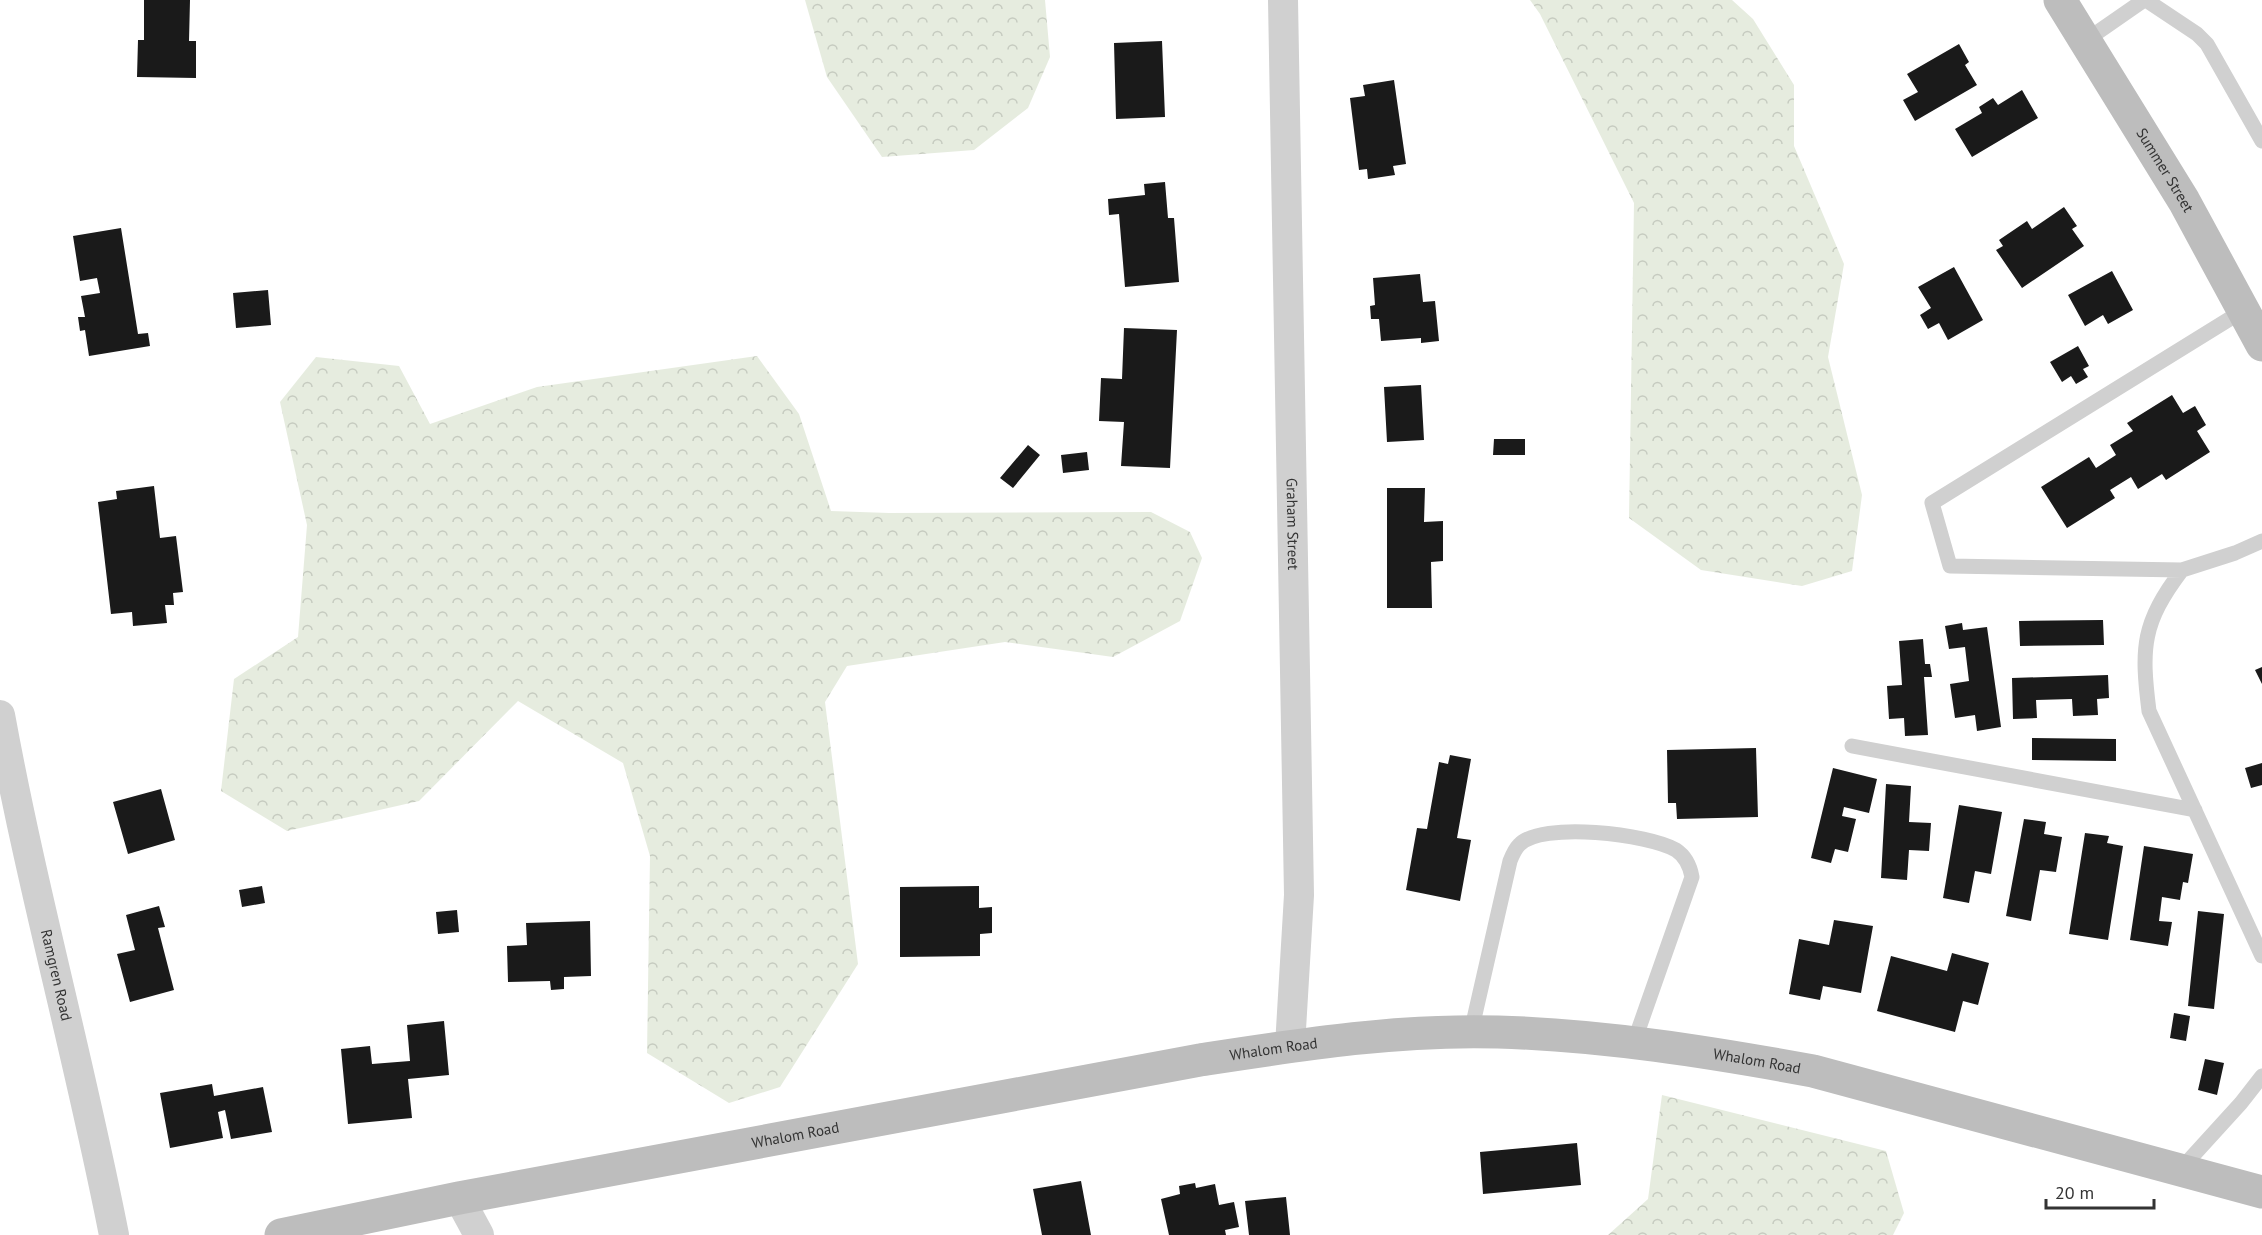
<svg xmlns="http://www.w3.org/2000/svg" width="2262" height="1235" font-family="'PT Sans',sans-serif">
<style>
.forest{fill:url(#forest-crowns)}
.building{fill:#1a1a1a}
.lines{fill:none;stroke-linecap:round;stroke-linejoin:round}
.lane{stroke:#d0d0d0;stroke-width:15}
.street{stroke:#d0d0d0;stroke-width:30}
.secondary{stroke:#bdbdbd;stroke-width:33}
.labels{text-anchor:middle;stroke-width:6;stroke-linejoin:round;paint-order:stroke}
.street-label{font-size:15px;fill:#333;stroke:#fff}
</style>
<defs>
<pattern id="forest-crowns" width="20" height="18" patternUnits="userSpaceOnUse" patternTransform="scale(1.5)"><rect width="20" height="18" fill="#e6ecdf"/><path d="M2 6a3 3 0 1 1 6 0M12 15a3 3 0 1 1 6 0" fill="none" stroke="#c6cbc0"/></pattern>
</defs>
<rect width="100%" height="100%" fill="#fff"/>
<path class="forest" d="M805 0H1045L1050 57 1028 108 974 150 882 157 827 77Z
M1530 0H1732L1753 19 1794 85V146L1844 264 1828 357 1862 495 1852 571 1802 586 1701 570 1629 518 1634 203 1540 14Z
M757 356 799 414 831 511 889 513 1151 512 1190 532 1202 558 1180 621 1113 657 1005 642 847 666 825 702 858 964 780 1087 729 1103 647 1053 650 856 623 763 518 701 419 801 287 831 221 791 234 679 298 637 307 525 280 402 316 357 399 366 430 424 537 387Z
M1662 1095 1886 1151 1904 1213 1893 1235H1608L1648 1199Z"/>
<path class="building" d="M144 0H190L189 41H196V78L137 77 138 40H144Z
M1162 41 1165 117 1116 119 1114 43Z
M1959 44 1969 62 1965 65 1977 85 1915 121 1903 100 1918 92 1907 74Z
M1394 80 1406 164 1393 166 1395 175 1368 179 1367 169 1359 170 1350 98 1365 96 1363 85Z
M2022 90 2038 118 1972 157 1955 129 1982 113 1979 107 1993 98 1998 105Z
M1165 182 1168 218H1174L1179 282 1125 287 1119 214 1109 215 1108 199 1145 195 1144 184Z
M2064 207 2077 226 2072 229 2084 246 2022 288 1996 250 2003 246 1999 240 2027 221 2032 229Z
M121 228 138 334 148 333 150 346 89 356 85 330 80 331 78 317H85L81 296 100 293 97 278 80 281 73 236Z
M1954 267 1983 320 1948 340 1939 323 1928 329 1920 315 1931 308 1918 287Z
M2112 271 2133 310 2108 324 2103 315 2085 326 2068 295Z
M1420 274 1423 302 1435 301 1439 341 1421 343V338L1381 341 1379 319H1371L1370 306 1375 305 1373 278Z
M268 290 271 325 236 328 233 293Z
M1124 328 1177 330 1170 468 1121 466 1124 422 1099 421 1101 378 1122 379Z
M2078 346 2089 366 2083 369 2088 377 2076 384 2071 376 2062 382 2050 362Z
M1421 385 1424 440 1387 442 1384 387Z
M2172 395 2183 413 2195 406 2206 425 2197 431 2210 452 2166 480 2162 474 2138 489 2131 477 2110 490 2115 498 2067 528 2041 487 2089 457 2096 468 2116 455 2110 445 2133 431 2127 423Z
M1494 439H1525V455H1493Z
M1028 445 1040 455 1013 488 1000 478Z
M1087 452 1089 470 1063 473 1061 455Z
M154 486 160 538 176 536 183 592 173 593 174 605H165L167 623 133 626 132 612 111 614 98 502 117 499 116 491Z
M1387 488H1425L1424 522 1443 521V561L1431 562 1432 608H1387Z
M2103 620 2104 645 2020 646 2019 621Z
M1962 623 1963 630 1987 627 2001 727 1977 731 1975 715 1955 718 1950 684 1969 681 1965 647 1949 649 1945 626Z
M1923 639 1925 664H1930L1932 677H1924L1928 735 1905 736 1904 718 1889 719 1887 686 1902 685 1899 641Z
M2262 667V684L2255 670Z
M2108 675 2109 698 2097 699 2098 715 2073 716 2072 699 2036 700 2037 718 2013 719 2012 678Z
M2032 738 2116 739V761L2032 760Z
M1756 748 1758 817 1677 819 1676 803H1668L1667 750Z
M1450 755 1471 759 1457 838 1471 840 1460 901 1406 890 1417 828 1427 829 1439 762 1448 764Z
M2262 763V785L2251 788 2245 768Z
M1833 768 1877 779 1869 813 1844 807 1842 816 1856 819 1848 852 1835 849 1831 863 1811 858Z
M1886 784 1911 786 1909 822 1931 823 1929 851 1909 850 1907 880 1881 878Z
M161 789 175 840 128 854 113 802Z
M1959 805 2002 812 1991 874 1975 871 1969 903 1943 898Z
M2024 819 2046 822 2044 834 2062 837 2056 872 2040 870 2031 921 2006 916Z
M2085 833 2109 836 2107 843 2123 846 2108 940 2069 934Z
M2144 846 2193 854 2188 883 2183 882 2180 900 2162 897 2159 921 2172 922 2168 946 2130 940Z
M262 886 265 903 242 907 239 890Z
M979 886V908L992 907V933L980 934V956L900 957V887Z
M159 906 165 927 158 928 174 990 130 1002 117 954 135 950 126 915Z
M457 910 459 932 438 934 436 912Z
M2198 911 2224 914 2214 1009 2188 1006Z
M1834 920 1873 926 1861 993 1823 986 1820 1000 1789 994 1799 939 1829 945Z
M590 921 591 976 564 977V989L551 990 550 981 508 982 507 946 527 945 526 923Z
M1952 953 1989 963 1978 1005 1963 1001 1955 1032 1877 1011 1891 956 1947 971Z
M2174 1013 2190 1016 2186 1041 2170 1038Z
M444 1021 449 1075 408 1079 412 1118 348 1124 341 1049 370 1046 372 1064 410 1061 407 1025Z
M2205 1059 2224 1063 2217 1095 2198 1090Z
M212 1084 214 1096 263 1087 272 1132 231 1139 225 1110 218 1112 223 1138 170 1148 160 1093Z
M1577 1143 1581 1185 1483 1194 1480 1152Z
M1081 1181 1091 1235H1042L1033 1189Z
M1195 1183 1196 1188 1215 1184 1219 1205 1234 1202 1239 1227 1225 1230 1226 1235H1169L1161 1199 1180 1194 1179 1186Z
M1286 1197 1290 1235H1249L1245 1201Z"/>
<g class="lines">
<path class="lane" d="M2146 0 2197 34 2207 44 2262 141
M2085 41 2144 0
M2244 310 1932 503 1950 566 2182 570 2235 553 2262 541
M2182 570C2142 623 2141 647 2149 711L2262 956
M1852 746 2195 810
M1471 1032 1510 861C1512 856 1515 849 1519 845 1541 821 1649 834 1676 850 1685 856 1690 866 1692 877L1633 1045
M2180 1170 2241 1103 2262 1076"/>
<g class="street">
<path id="s1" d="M1283 0 1299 895 1290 1046"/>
<path id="s2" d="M0 715C32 890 80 1061 114 1235"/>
<path d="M459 1198 479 1235"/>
</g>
<g class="secondary">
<path id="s3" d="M2060 0 2184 201 2262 345"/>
<path id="s4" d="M281 1235 459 1198 1200 1060C1298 1045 1398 1029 1498 1032 1602 1035 1710 1052 1813 1071L2262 1192"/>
</g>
</g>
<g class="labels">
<g class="street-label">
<text dy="5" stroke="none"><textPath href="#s3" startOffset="200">Summer Street</textPath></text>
<text dy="5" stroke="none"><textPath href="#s1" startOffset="524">Graham Street</textPath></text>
<text dy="5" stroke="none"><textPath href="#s2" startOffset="266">Ramgren Road</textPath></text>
<text dy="5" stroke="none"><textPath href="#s4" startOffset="1010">Whalom Road</textPath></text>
<text dy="5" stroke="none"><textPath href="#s4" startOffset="1496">Whalom Road</textPath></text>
<text dy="5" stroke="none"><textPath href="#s4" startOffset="524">Whalom Road</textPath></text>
</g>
</g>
<path d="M2046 1199v9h108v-9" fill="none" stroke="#333333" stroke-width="3"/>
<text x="2055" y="1199" font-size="18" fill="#333333" stroke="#ffffff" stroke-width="4.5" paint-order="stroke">20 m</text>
</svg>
